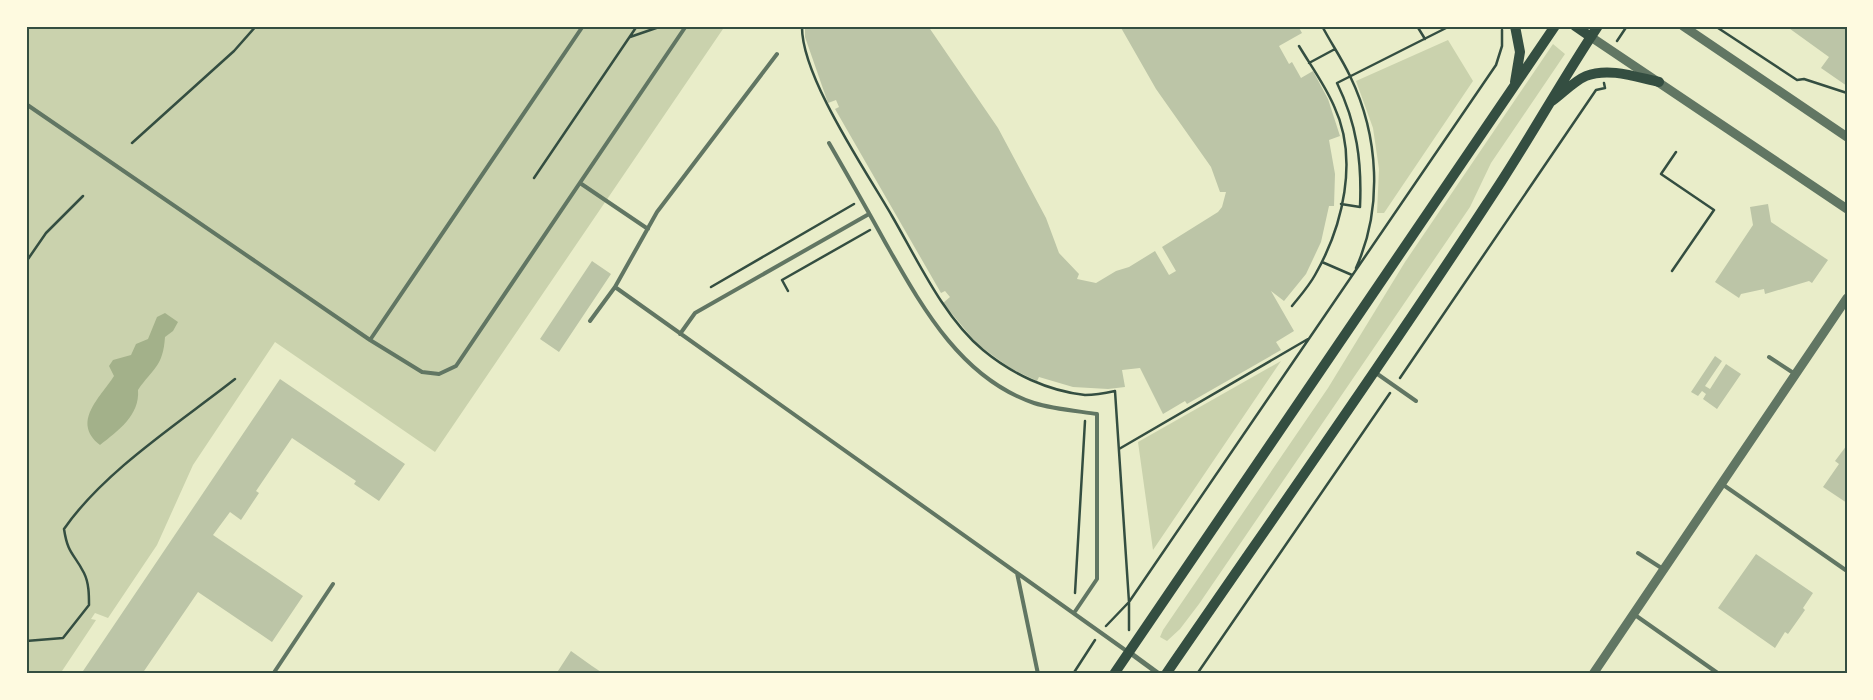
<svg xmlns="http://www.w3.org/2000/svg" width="1873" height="700" font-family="'Exo 2',sans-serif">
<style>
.green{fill:#cad2ad}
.water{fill:#a3b18a}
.building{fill:#bcc5a7}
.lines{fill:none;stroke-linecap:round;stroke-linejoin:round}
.path{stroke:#344e41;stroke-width:2.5}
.service{stroke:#617663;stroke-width:4}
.minor{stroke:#617663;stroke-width:5}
.tertiary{stroke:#617663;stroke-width:9}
.secondary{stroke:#344e41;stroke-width:10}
.neatline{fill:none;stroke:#344e41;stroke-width:2}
</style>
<rect width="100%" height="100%" fill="#e9edc9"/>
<path class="green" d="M26 26H725L435 452 275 342 193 465 157 545 108 618 95 613 91 619 96 620 60 674H26Z
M1448 40 1473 81 1384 213H1377L1379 169 1373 128 1356 81Z
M1553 44 1565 54 1491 163 1470 207 1199 604 1180 629 1167 641 1160 637 1163 630 1328 388 1405 262Z
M1281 361 1153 550 1138 442Z"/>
<path class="water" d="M165 313 178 322 173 331 165 337C163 367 153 368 138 390 140 415 118 431 100 445 71 422 100 398 114 376L109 366 113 360 131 355 136 344 148 339 157 317Z"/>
<path class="building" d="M805 26H928L998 128 1046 218 1059 253 1079 274 1077 279 1096 283 1116 271 1129 267 1155 251 1169 275 1176 271 1162 247 1218 212 1222 207 1226 192H1220L1211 167 1156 89 1120 26H1298L1302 33 1279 46 1289 64 1292 62 1301 78 1313 71 1328 99 1340 136 1329 140 1335 174 1334 206H1329L1321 242 1306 274 1284 301 1271 291 1294 331 1276 342 1281 350 1187 404 1185 401 1163 414 1140 368 1122 370 1125 387 1108 389 1073 387 1039 377 1037 381 1010 368 977 344 943 303 950 297 945 291 941 293 835 109 839 107 836 100 828 103 805 37Z
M1786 26H1847V86L1821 68 1829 57Z
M1768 204 1771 222 1828 260 1812 283 1809 281 1765 294 1764 289 1741 294 1739 298 1715 282 1753 225 1750 207Z
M592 261 611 274 559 352 540 339Z
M1715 356 1722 361 1705 386 1710 389 1726 364 1741 374 1717 409 1703 399 1706 394 1702 391 1698 396 1691 392Z
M280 379 405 464 379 501 354 484 356 481 292 438 256 491 259 493 241 520 230 512 213 535 303 596 272 642 198 592 142 674H81Z
M1847 445V503L1823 487 1839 464 1835 461Z
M1756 554 1813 593 1803 608 1805 610 1788 634 1785 632 1775 648 1718 608Z
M571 651 592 666 604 674H556Z"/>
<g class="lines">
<path class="path" d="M802 26C801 76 866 171 892 216 917 259 944 318 983 350 1012 374 1048 391 1085 395 1095 395 1106 393 1115 391L1129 602V630
M1322 26C1331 43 1342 59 1350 76 1379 136 1383 208 1356 268
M1417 26 1425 39
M1715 26 1797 80 1804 79 1847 93
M630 37 662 26
M1617 41 1627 26
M1309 63 1335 49
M132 143 234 51 256 26
M534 178 637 26
M1341 204 1360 207C1362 162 1357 124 1337 83L1450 26
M26 262 46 233 83 196
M1322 262 1352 275
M1672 271 1714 210 1661 174 1676 152
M711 287 854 204
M788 291 782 280 870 230
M1292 306C1300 296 1309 286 1315 275 1343 226 1359 159 1334 106 1325 85 1311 66 1299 46
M1400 378 1596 90 1605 88 1604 83
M1119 449 1308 339
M1075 593 1085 421
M1106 626 1129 602 1496 65 1502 46V30
M26 641 63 638 89 605C89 595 89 583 84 573 74 553 68 555 64 529 104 471 179 423 235 379
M1073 674 1095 640
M1197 674 1390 393"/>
<path class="service" d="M26 104 370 340 422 372 439 374 456 366 686 26
M829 143C848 176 867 209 885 242 921 305 960 378 1034 403 1053 409 1077 411 1097 414V579L1074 613
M580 183 648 229
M615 287 1128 652
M590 321 615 287 657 212 777 54
M680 334 695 313 869 214
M370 340 583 26
M1769 357 1795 374
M1376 373 1416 401
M1722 484 1847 571
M1638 553 1663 569
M1017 573 1038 674
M1635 615 1719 674
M273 674 333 584
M1845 674 1847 672"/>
<path class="minor" d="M1129 652 1159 674"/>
<path class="tertiary" d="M1683 26 1847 137
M1591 37 1847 209
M1593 674 1847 298"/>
<path class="secondary" d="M1575 26 1591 37
M1515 82 1520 52 1515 26
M1552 101C1562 94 1574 81 1586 76 1609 67 1636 77 1659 82
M1114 674 1555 26
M1166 674C1278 511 1393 348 1501 182 1534 131 1564 77 1598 26"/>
</g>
<rect width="1873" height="700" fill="none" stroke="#fefae0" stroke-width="55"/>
<rect x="28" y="28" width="1818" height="644" class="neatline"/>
</svg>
